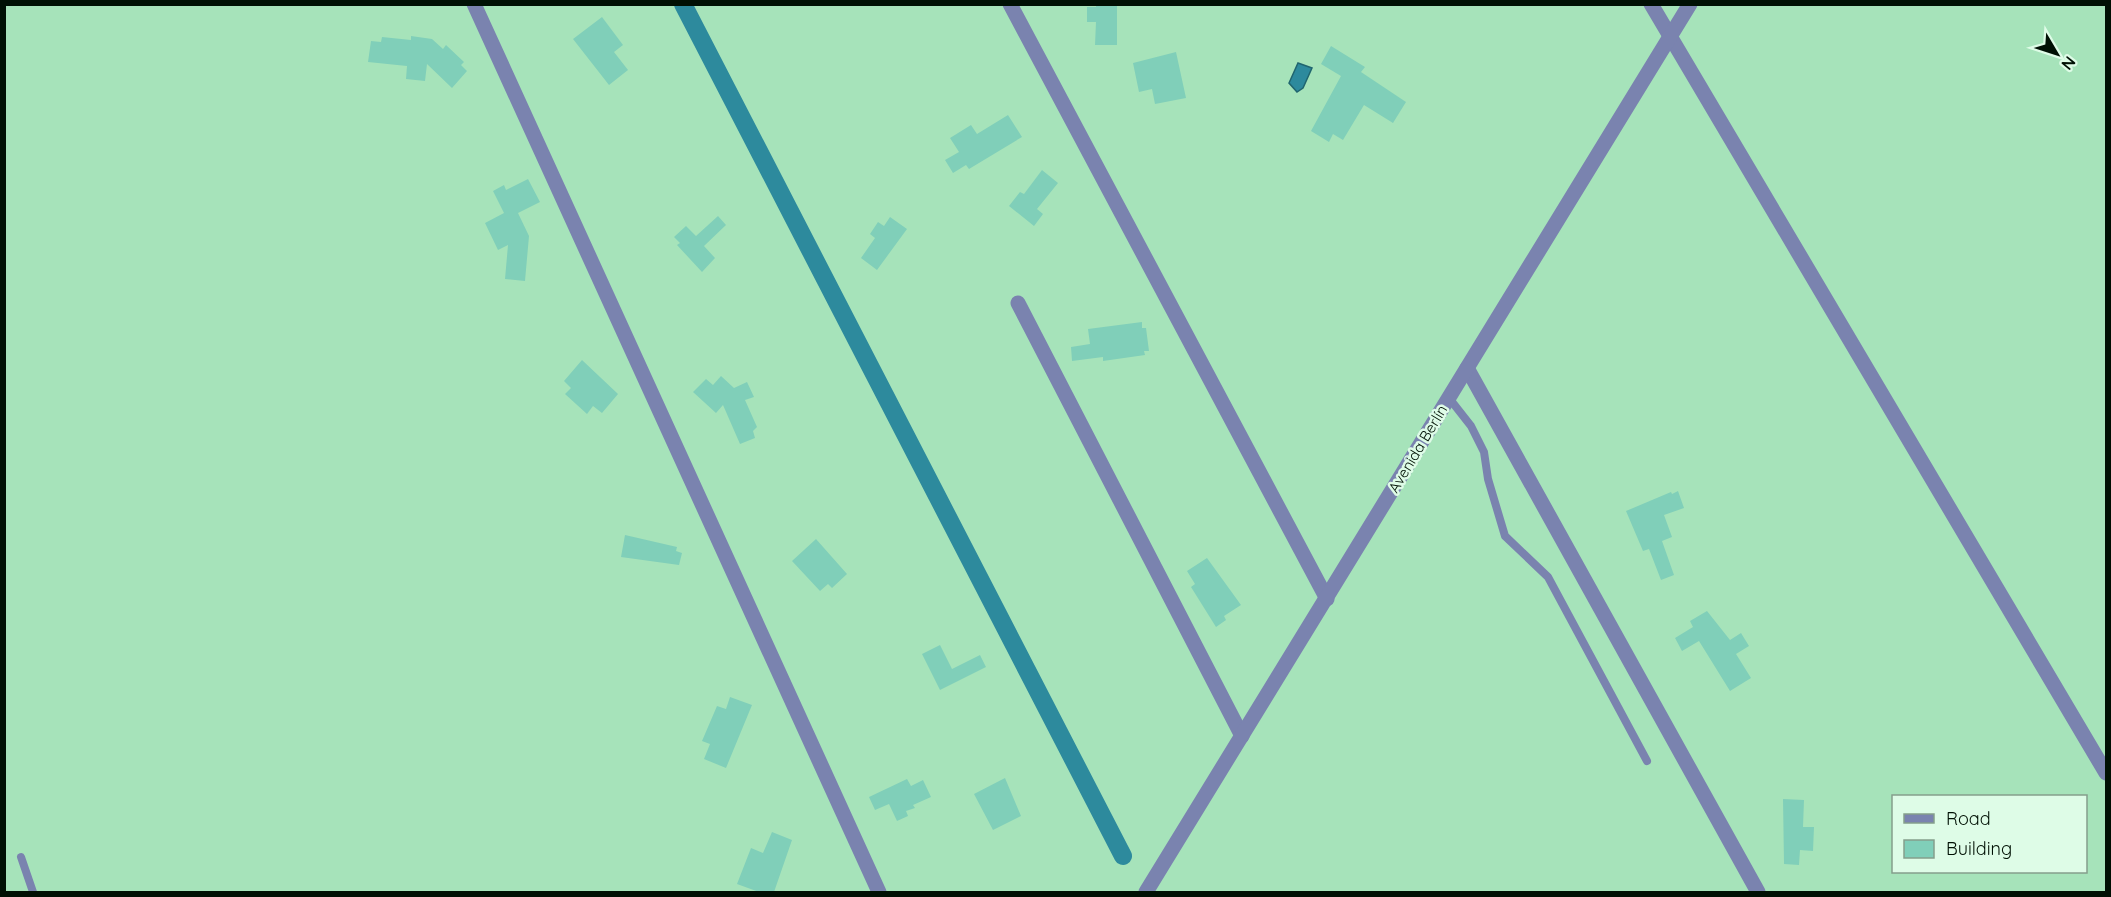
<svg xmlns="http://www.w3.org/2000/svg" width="2111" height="897" font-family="Quicksand,sans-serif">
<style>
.water{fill:#2d8a9d;stroke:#20656f;stroke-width:1.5}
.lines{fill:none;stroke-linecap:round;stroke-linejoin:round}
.canal{stroke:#2d8a9d;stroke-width:18}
.building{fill:#80cfb9}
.service{stroke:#7a83af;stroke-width:8}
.minor{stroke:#7a83af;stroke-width:15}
.tertiary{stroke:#7a83af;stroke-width:15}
.labels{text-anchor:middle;stroke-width:5;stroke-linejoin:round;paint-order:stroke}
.street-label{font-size:15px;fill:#001004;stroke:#defce7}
</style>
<rect width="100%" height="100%" fill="#a6e3ba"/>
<path class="water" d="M1298 63 1312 68 1303 88 1297 92 1289 83Z"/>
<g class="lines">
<path class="canal" d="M683 4 1123 856"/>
</g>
<path class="building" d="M1096 4H1117V45H1095L1096 22H1087V7H1096Z
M602 17 623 45 614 52 628 70 609 85 573 39Z
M411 36 432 39 443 49 446 45 464 62 461 65 467 71 452 88 427 64 425 81 406 79 407 66 368 62 371 41 381 42 382 37 411 40Z
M1331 46 1365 67 1361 72 1406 102 1393 123 1364 105 1343 140 1333 134 1329 142 1311 131 1341 76 1321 64Z
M1176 52 1186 98 1155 104 1152 89 1139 92 1133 63Z
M1008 115 1022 137 969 169 966 165 953 173 945 160 959 152 950 138 971 125 977 134Z
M1042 170 1058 183 1037 209 1043 214 1034 226 1009 206 1020 192 1024 194Z
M528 179 540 202 518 213 529 236 525 281 505 279 508 245 498 250 485 223 504 213 493 191 504 185 506 190Z
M718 216 726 225 704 246 715 258 702 272 677 245 680 243 674 237 686 226 696 236Z
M890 217 907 229 877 270 861 258 875 238 870 234 878 222 884 226Z
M1142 322V328H1146L1149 351H1144L1145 355 1103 361V357L1072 361 1071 347 1090 344 1088 329Z
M582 360 618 394 602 413 593 406 587 414 565 394 571 388 564 381Z
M721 376 734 388 747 382 754 397 745 400 757 427 753 431 755 438 740 444 723 405 716 413 693 392 706 379 713 385Z
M1678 491 1684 508 1664 515 1672 537 1662 541 1674 575 1661 580 1649 549 1643 551 1626 511 1671 492 1672 494Z
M625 535 677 547 676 551 682 553 679 565 621 557Z
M816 539 847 574 832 588 828 584 820 591 792 561Z
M1207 558 1241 605 1224 616 1226 620 1216 627 1191 587 1195 584 1187 571Z
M1707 611 1730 640 1741 633 1749 646 1736 654 1751 678 1730 691 1699 641 1682 651 1675 638 1693 627 1690 621Z
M940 645 952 669 980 655 986 667 940 690 922 654Z
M730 697 752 705 726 768 704 759 710 744 702 741 717 706 726 709Z
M1005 778 1021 816 993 830 974 794Z
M907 779 911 786 923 780 931 797 913 805 915 808 906 811 908 816 897 821 889 804 875 810 869 797Z
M1783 799 1804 800 1803 827H1814L1813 851 1800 850 1799 865 1784 864Z
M772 832 792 840 774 892H759L737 884 751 848 763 853Z"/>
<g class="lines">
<path class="service" d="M1449 398 1471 426 1484 452 1488 479 1505 536 1548 577 1647 761
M21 857 33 892"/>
<path class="minor" d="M474 4 879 892
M1010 4 1327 599
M1651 4 2106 773
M1018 303 1242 736
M1467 368 1758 892"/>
<path class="tertiary" d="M1146 892 1690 4"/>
</g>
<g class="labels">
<g class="street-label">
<text transform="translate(1418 449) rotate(-59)" y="5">Avenida Berlín</text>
</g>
</g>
<rect width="2111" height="897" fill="none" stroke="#001004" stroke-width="12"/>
<rect x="1892" y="795" width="195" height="78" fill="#defce7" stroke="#859e8c" stroke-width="1.5"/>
<rect x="1904" y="814" width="30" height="9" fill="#7a83af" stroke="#859e8c" stroke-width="1.5"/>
<text x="1946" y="825" font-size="18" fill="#001004">Road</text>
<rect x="1904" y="840" width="30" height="18" fill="#80cfb9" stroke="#859e8c" stroke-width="1.5"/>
<text x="1946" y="855" font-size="18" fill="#001004">Building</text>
<g transform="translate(2057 54) rotate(129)" stroke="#defce7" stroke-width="4.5" paint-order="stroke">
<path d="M0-4.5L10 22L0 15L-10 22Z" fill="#001004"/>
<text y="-9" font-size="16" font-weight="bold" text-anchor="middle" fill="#001004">N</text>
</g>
</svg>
